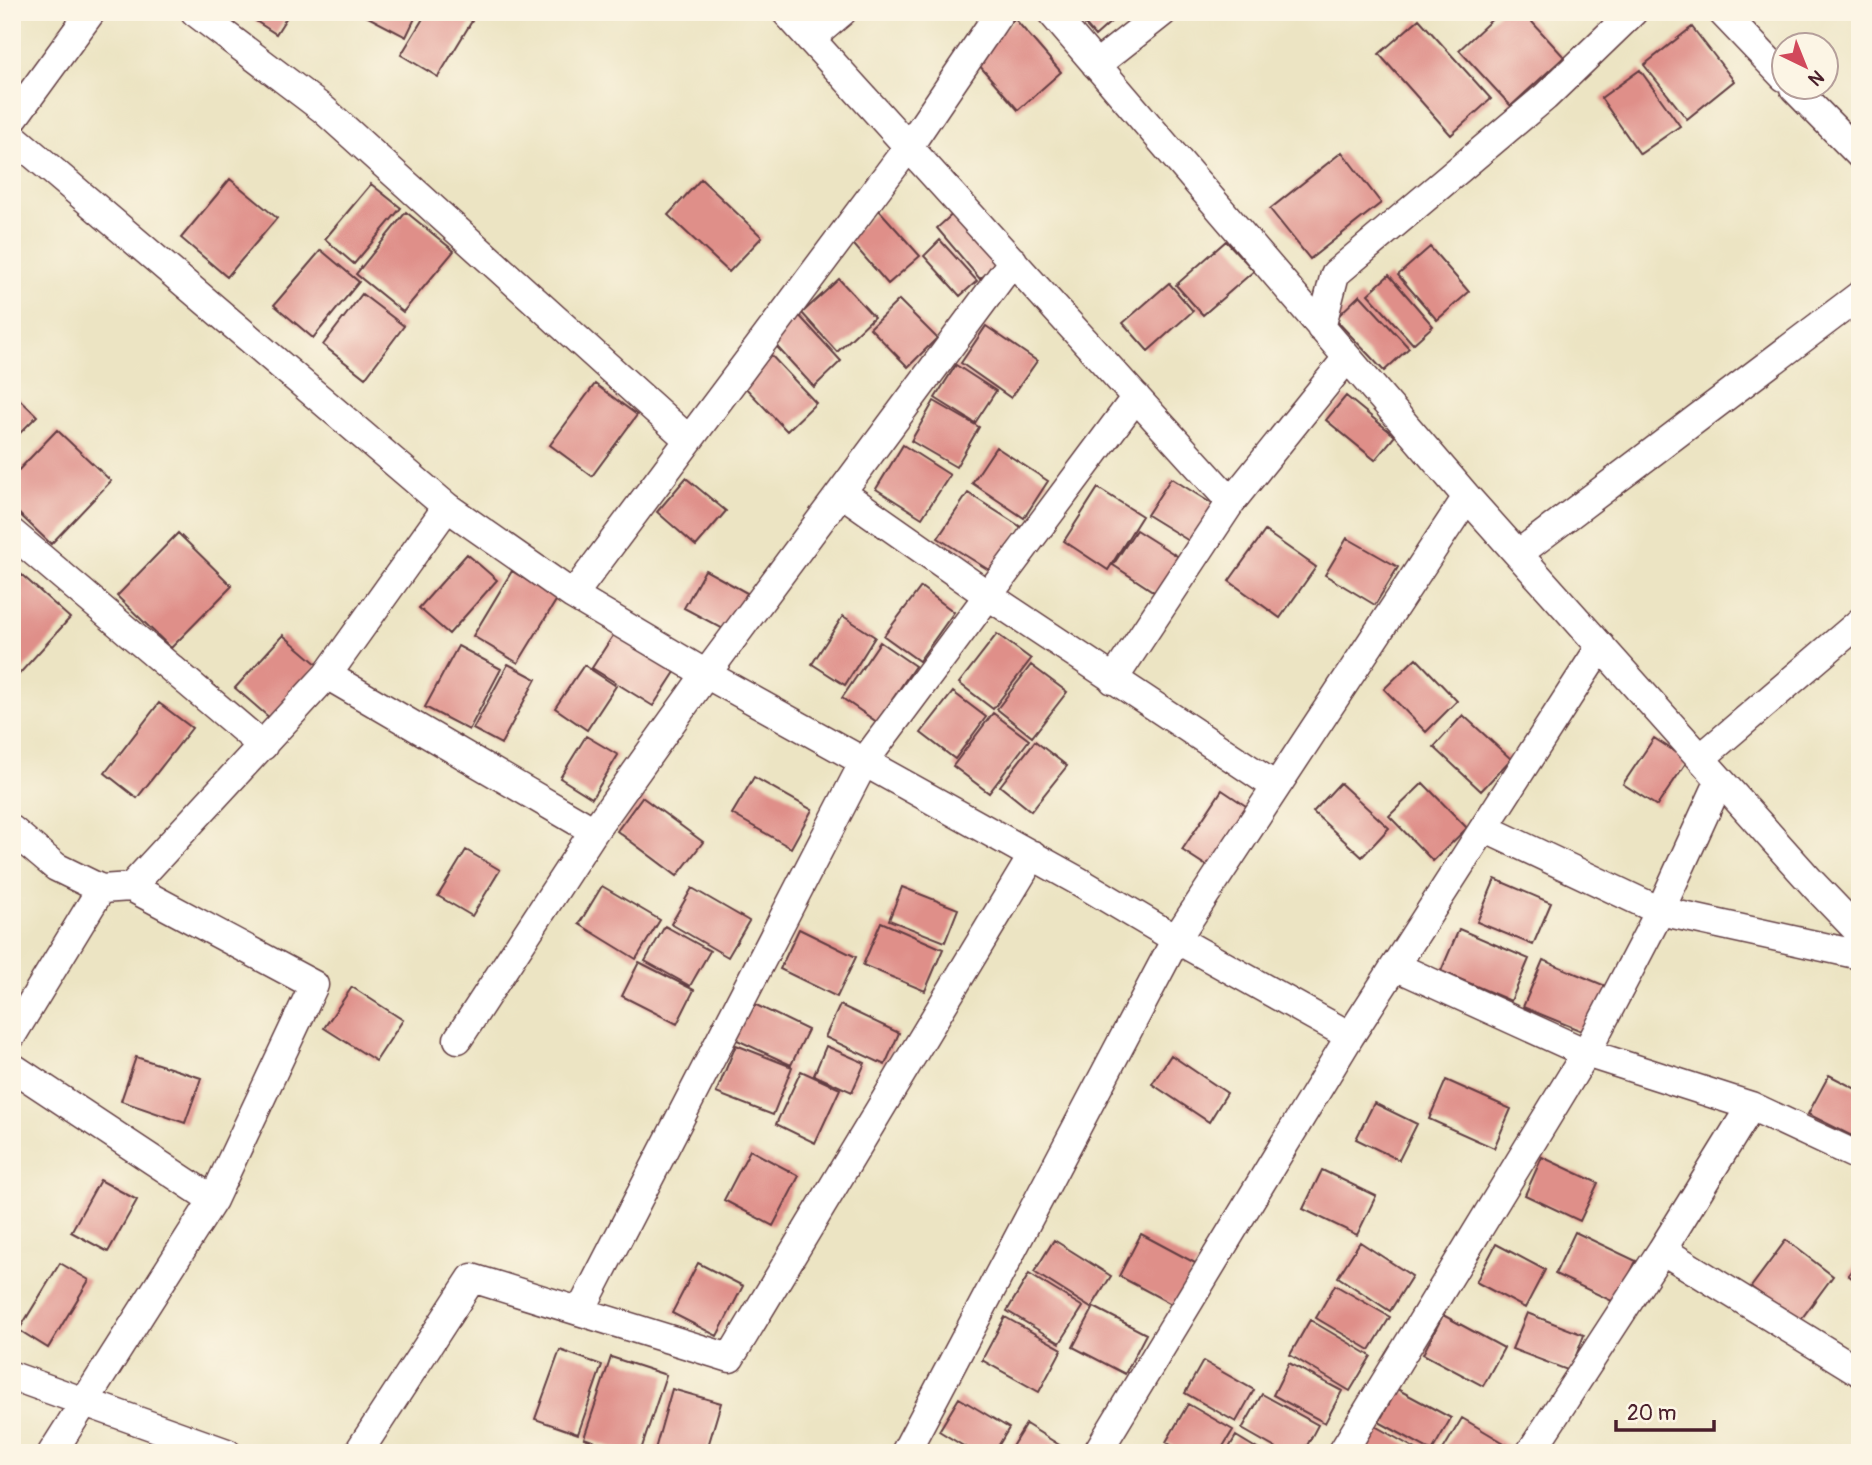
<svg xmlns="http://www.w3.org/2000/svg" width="1872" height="1465" font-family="Pangolin,sans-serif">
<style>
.building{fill:#df8f89}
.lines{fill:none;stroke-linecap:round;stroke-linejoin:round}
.minor-casing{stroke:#623d42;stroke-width:31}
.minor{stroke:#fff;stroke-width:28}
</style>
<rect width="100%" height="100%" fill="#fcf5e5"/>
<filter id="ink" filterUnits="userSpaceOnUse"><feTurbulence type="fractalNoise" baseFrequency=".0143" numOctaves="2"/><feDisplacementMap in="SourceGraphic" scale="14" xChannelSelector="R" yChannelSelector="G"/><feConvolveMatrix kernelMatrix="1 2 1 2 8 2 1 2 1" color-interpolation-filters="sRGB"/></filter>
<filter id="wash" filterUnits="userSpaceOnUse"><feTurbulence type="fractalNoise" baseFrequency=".00686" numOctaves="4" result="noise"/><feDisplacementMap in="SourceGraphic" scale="28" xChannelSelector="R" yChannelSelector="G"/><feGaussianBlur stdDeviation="1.57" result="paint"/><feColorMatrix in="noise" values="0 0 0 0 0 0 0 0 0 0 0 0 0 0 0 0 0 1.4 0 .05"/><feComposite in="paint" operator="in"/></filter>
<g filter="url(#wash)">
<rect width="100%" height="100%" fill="#ece4c3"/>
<g id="blocks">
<path class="building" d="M242 12H290L276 34Z
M368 12H418L406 37 366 16Z
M427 12H457L472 21 438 77 401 55Z
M1074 12H1122L1095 36Z
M1500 12H1523L1564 57 1511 106 1459 50Z
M1015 19 1061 72 1018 110 972 57Z
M1419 19 1491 99 1451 135 1379 54Z
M1692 27 1734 81 1687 119 1644 65Z
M1640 70 1680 126 1640 154 1601 98Z
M1342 152 1381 203 1310 259 1270 209Z
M230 179 277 218 227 277 181 238Z
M701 179 762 237 729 272 668 215Z
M371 184 401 208 354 264 325 239Z
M879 210 920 256 888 284 848 238Z
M956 211 1000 262 980 279 937 228Z
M406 212 454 251 403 312 356 274Z
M940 240 977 281 960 296 924 256Z
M1226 241 1254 271 1203 315 1176 285Z
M1430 247 1469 292 1437 320 1398 275Z
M321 250 359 282 313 338 274 305Z
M1389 275 1433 326 1413 344 1368 294Z
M839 279 874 317 837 352 802 313Z
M1169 283 1193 311 1148 351 1123 323Z
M362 294 404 326 365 378 323 345Z
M1360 295 1409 348 1384 371 1335 319Z
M899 300 937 338 908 367 870 328Z
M796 312 841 361 814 387 768 337Z
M986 326 1037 361 1011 398 961 363Z
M768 352 816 403 787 431 739 381Z
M956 365 996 391 975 423 935 398Z
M595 384 637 415 592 476 550 445Z
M12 392 37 416 12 441Z
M1346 396 1395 436 1375 460 1326 420Z
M934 401 979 427 956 467 911 441Z
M57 430 111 481 51 544 12 507V477Z
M903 445 950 475 922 518 876 489Z
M996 447 1048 481 1024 518 972 483Z
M686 478 726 511 696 546 657 512Z
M1171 478 1217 507 1194 544 1147 515Z
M1098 488 1142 516 1108 570 1064 541Z
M968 493 1021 527 992 572 938 538Z
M1136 530 1185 561 1162 597 1113 565Z
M1265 531 1316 567 1280 618 1229 581Z
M178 533 232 586 171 648 117 596Z
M1347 538 1398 567 1375 605 1325 575Z
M467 554 497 580 449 634 419 608Z
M705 570 747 593 727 631 684 608Z
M512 571 557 599 518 663 473 636Z
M22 575 70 618 12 682V585Z
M921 587 954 612 919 661 884 636Z
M843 616 875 637 845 685 812 664Z
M614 634 675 672 653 706 592 668Z
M997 634 1031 659 993 709 959 683Z
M283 635 318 665 271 719 235 688Z
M880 642 915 666 877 722 842 698Z
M458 646 501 669 469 730 425 707Z
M1416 658 1457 701 1426 732 1384 689Z
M508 664 536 679 501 744 473 729Z
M584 665 616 686 587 730 555 708Z
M1031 665 1067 692 1032 737 997 709Z
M953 692 986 717 955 759 921 733Z
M159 703 192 728 137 798 105 773Z
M993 713 1029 740 989 793 953 766Z
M1463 715 1511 759 1481 791 1434 747Z
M586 736 618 755 592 798 560 778Z
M1654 738 1688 760 1657 806 1623 784Z
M1035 741 1067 766 1031 811 1000 786Z
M754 777 812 810 791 848 732 814Z
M1340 783 1389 828 1362 857 1313 812Z
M1423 783 1467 828 1433 861 1389 816Z
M1222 790 1255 812 1216 872 1182 850Z
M642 797 703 842 677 876 617 831Z
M466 850 500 870 472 916 438 896Z
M1495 879 1551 903 1533 945 1477 922Z
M602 886 660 920 636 959 579 924Z
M902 887 958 909 945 942 889 920Z
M692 888 749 921 728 957 671 924Z
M881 922 943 949 925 991 863 965Z
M665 926 710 951 690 986 645 961Z
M799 929 856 957 837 997 780 969Z
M1459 929 1529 959 1511 1001 1441 971Z
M1543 960 1608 987 1589 1034 1523 1007Z
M639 962 694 990 677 1024 622 996Z
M352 987 403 1020 376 1061 324 1028Z
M752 1003 808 1030 791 1065 735 1039Z
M840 1005 899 1033 885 1065 825 1037Z
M736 1045 792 1067 773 1115 716 1093Z
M826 1046 865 1063 852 1092 814 1075Z
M1171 1055 1227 1093 1209 1122 1152 1084Z
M136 1057 201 1078 185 1123 121 1101Z
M801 1071 840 1089 815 1143 776 1124Z
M1829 1075 1860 1091V1140L1808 1114Z
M1446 1080 1511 1109 1494 1148 1429 1119Z
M1374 1103 1417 1124 1399 1160 1356 1139Z
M750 1150 799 1176 773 1226 724 1200Z
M1542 1157 1598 1183 1580 1221 1525 1195Z
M1322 1170 1376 1196 1357 1235 1303 1209Z
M100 1180 137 1200 108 1252 71 1232Z
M1575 1232 1636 1261 1616 1303 1555 1274Z
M1141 1234 1197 1264 1175 1306 1119 1276Z
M1054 1240 1111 1276 1091 1308 1034 1272Z
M1786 1240 1833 1276 1799 1322 1751 1287Z
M1360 1242 1412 1276 1390 1311 1338 1277Z
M1496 1244 1545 1270 1525 1308 1476 1282Z
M1860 1259V1284L1848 1275Z
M60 1263 89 1280 48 1348 19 1330Z
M698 1263 743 1286 717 1336 672 1313Z
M1029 1274 1083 1307 1060 1343 1007 1311Z
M1335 1285 1390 1317 1370 1350 1316 1318Z
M1094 1307 1146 1334 1125 1374 1073 1347Z
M1527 1313 1584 1335 1570 1371 1512 1349Z
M1443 1315 1504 1348 1483 1386 1423 1354Z
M1005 1317 1062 1349 1039 1392 982 1360Z
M1310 1320 1371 1356 1350 1391 1290 1355Z
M560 1350 602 1365 578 1434 535 1419Z
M611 1357 666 1375 640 1453H628L584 1438Z
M1203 1361 1254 1390 1236 1422 1185 1393Z
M1289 1363 1342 1391 1325 1423 1273 1395Z
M672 1389 721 1403 706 1453H654Z
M1397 1389 1451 1418 1432 1451 1379 1422Z
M1262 1394 1318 1425 1303 1453H1284L1242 1429Z
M959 1398 1009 1428 994 1453H975L939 1431Z
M1188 1404 1233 1430 1219 1453H1184L1166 1442Z
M1462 1418 1521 1453H1441Z
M1026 1424 1072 1453H1008Z
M1373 1425 1423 1453H1357Z
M1236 1436 1264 1453H1226Z"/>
</g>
</g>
<g filter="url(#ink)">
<use href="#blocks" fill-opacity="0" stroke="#623d42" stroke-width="2"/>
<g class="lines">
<defs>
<path id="minor" d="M195 12 323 109 689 440
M786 12 1231 502
M1051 12 1467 497 1813 884 1860 933
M1722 12 1784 77
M810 39 842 12
M1096 65 1163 12
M1794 88 1860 155
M12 120 91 12
M12 136 447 507 573 595 706 674 1080 882 1176 939 1350 1036
M1321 328 1335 274 1545 97 1633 12
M842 493 989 596 1275 786
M12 533 263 746
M1518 554 1860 295
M573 595 909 146 1000 12
M327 675 447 507
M1113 680 1231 502 1347 358
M1701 758 1860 622
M1484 828 1660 911 1860 955
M12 830 56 867 101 889 131 887 314 985 213 1200 52 1453
M131 887 327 675 594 831
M1395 966 1586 1053 1751 1106 1860 1157
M12 1035 101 889
M458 1039 594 831 706 674 1013 261
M12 1067 213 1200
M1662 1250 1860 1372
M581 1310 864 762 1136 397
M12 1376 227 1453
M358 1453 472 1278 730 1358 1033 855
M905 1453 1176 939 1467 497
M1097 1453 1350 1036 1601 646
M1342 1453 1586 1053 1660 911 1720 780
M1530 1453 1662 1250 1751 1106"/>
</defs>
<use href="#minor" class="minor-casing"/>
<use href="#minor" class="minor"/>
</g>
</g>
<rect width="1872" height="1465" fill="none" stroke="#fcf5e5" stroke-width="42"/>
<g transform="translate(1805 66) rotate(137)"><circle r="33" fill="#fcf5e5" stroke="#b59f9b" stroke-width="2"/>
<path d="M0-5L12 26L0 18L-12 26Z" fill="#d1495b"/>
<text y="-10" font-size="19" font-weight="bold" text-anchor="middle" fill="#4a1f2b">N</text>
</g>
<path d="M1616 1420v10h98v-10" fill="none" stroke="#4a1f2b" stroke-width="3.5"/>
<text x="1627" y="1420" font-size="21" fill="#4a1f2b" stroke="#fcf5e5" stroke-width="5" paint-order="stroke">20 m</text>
</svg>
